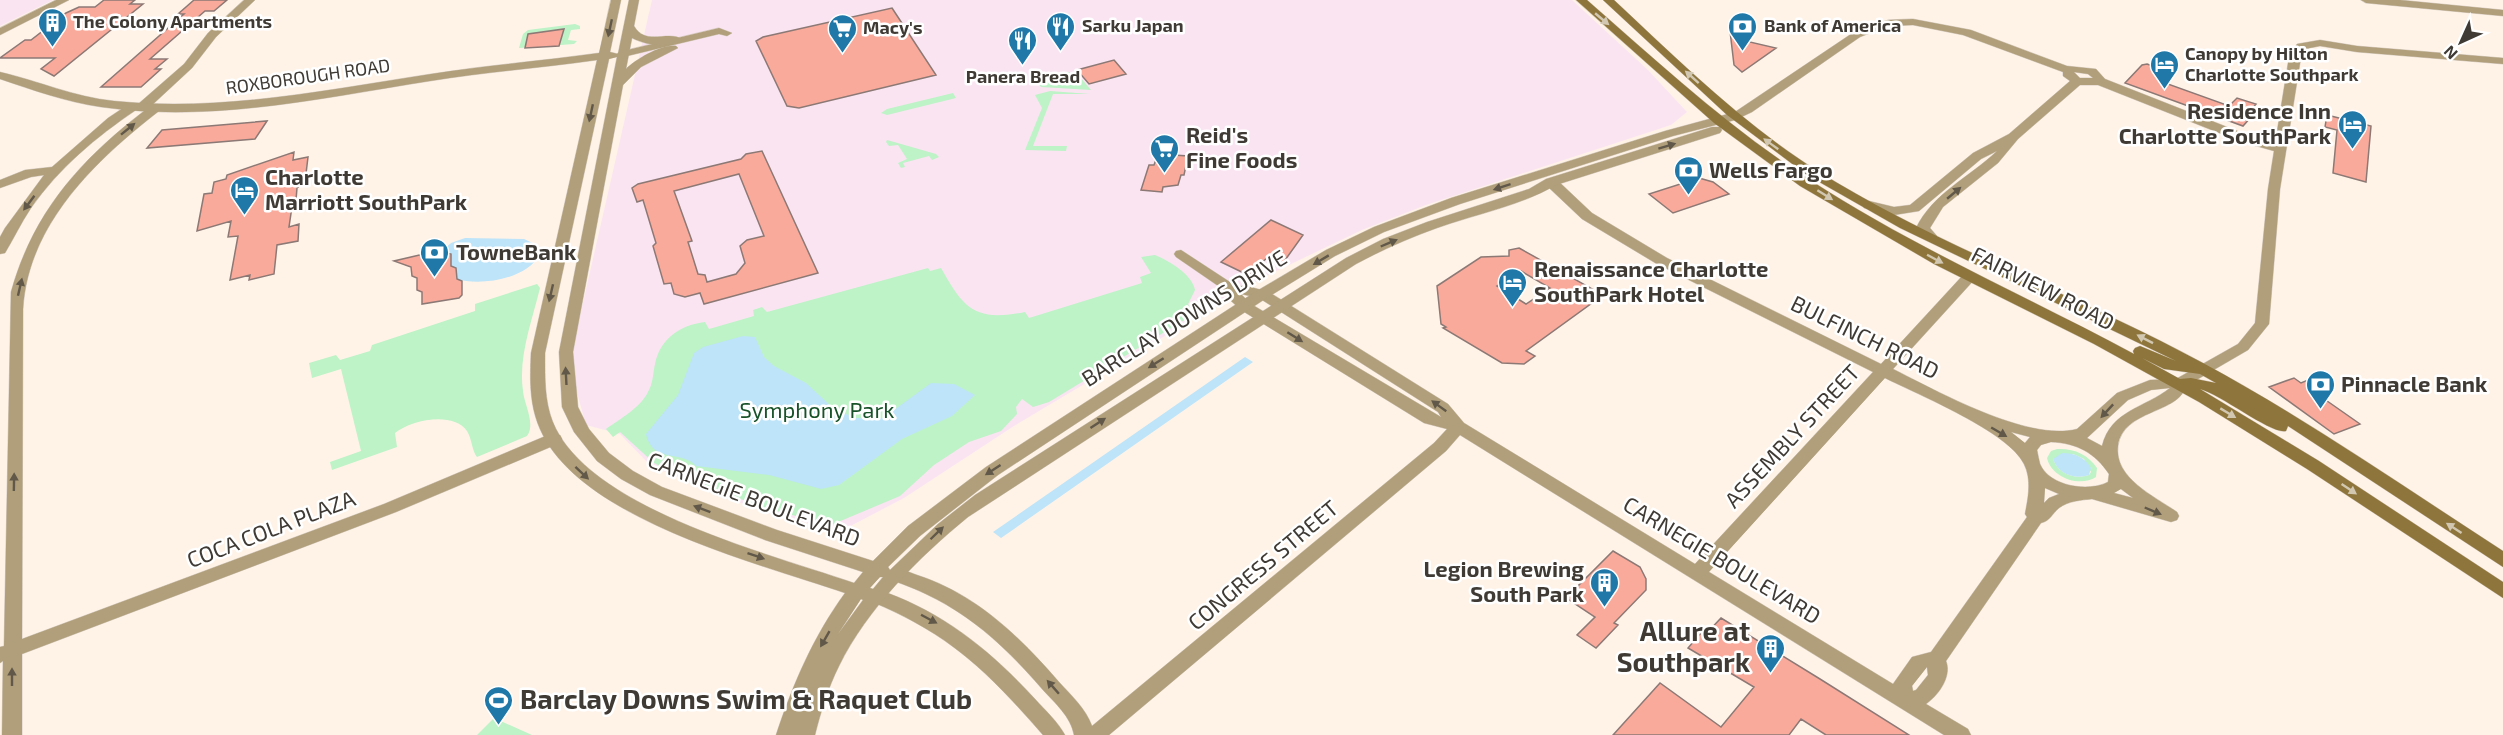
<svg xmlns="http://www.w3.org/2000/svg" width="2503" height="735" font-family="'Exo 2',sans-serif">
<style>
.commercial{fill:#fae4f2}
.green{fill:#bdf3c6;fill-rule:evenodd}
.water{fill:#bde4f8}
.building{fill:#faaa9b;stroke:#8c7975;stroke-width:1.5;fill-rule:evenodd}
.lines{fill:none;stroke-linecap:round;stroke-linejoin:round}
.minor-casing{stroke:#d9cec4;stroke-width:1}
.tertiary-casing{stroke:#d9cec4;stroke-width:1}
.secondary-casing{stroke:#d9cec4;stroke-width:1}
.minor{fill:#b09f7a;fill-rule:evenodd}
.tertiary{fill:#b09f7a;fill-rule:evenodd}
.secondary{fill:#8e753b;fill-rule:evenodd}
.oneway{fill:#d2c8b1}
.oneway2{fill:#615849}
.labels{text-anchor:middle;stroke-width:5;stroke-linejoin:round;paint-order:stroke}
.far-poi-label{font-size:18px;font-weight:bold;fill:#3f3a34;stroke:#fff;text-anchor:start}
.far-street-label{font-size:18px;fill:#3f3a34;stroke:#fff}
.poi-label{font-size:22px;font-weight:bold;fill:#3f3a34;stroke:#fff;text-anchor:start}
.street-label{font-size:22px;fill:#3f3a34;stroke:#fff}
.park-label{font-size:22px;fill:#185229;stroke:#fff}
.near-poi-label{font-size:27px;font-weight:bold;fill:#3f3a34;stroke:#fff;text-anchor:end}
</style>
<rect width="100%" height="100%" fill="#fff3e8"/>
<path class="commercial" d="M0 0H53L0 26Z
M652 0H1572L1648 70 1687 112 1671 125 1426 205 1362 230 1264 277 1014 426 904 498 839 532 751 507 651 466 620 434 586 425 569 364Z"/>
<path class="green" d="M575 24 580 26V29L571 30 568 40 577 41 574 44 519 48 523 34 528 30Z
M1069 72 1075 78 1080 77 1091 90 1041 87 1036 80Z
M1050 91 1090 94H1053L1033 146H1067L1066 151 1025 150 1042 108 1035 95Z
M953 93 956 98 887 115 881 113 887 109Z
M887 140 936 154 939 157 932 160 929 156 903 163 905 167 901 168 898 163 907 159 898 145 889 146 886 142Z
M1155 255C1169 261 1192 274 1195 290L1188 304 1193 314 1191 316 1049 402 1033 407 1022 399 1016 407 1017 414 1001 431 969 442 934 465 900 496 831 525 761 507 667 470 654 463 620 432 613 437 606 429C620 419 640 408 648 392 653 384 653 373 655 364 660 339 680 325 705 322L709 329 754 316 753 310 762 307 767 312 928 268 930 271 941 268C964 309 975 322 1025 312L1029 318 1142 283 1140 277 1151 273 1141 257Z
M537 284 540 288C532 321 518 357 523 391 524 404 536 424 527 436L477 457C472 451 472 439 467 431 453 411 411 420 395 433L397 447 332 470 330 462 361 451 341 369 312 378 309 363 336 355 340 360 370 351 372 345 475 311V304Z
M2057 449C2073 448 2088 454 2097 468L2096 477C2079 488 2051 477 2047 458L2051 451ZM2073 454 2084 459 2091 472 2089 475C2075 480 2058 474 2053 459Z
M494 718 532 735H477Z"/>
<path class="water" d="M465 238 524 239 539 246 541 252C529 280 479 286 457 279L456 268 451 266 441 252 451 243Z
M743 336 755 337 764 357 774 366 806 383 833 408 855 418H883L931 383 954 384 975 395 952 416 902 439 839 485 821 489 769 475 696 466C683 450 652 464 646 434L678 395 694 353 703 347Z
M1245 357 1253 362 1001 538 993 532Z
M2062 453C2074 453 2085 457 2091 468L2089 475C2075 480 2058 474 2053 459Z"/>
<path class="building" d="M104 0H135L130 4H143L54 76 41 69 55 58H0L25 40H31L66 13 79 7H95Z
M194 0H227L214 11H205L150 59H167L155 69H161L141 87H101L184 14H178Z
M892 8 936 75 799 108 787 106 756 41 763 37Z
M564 29 559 46 525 48 528 34Z
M1730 31 1741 32V40L1776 48 1742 72 1734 65Z
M1114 60 1126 74 1089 84 1077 70Z
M2147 64 2174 74 2165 83 2229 106 2237 98 2256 104 2249 112 2252 116 2243 126 2125 83 2142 65Z
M2327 115 2371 126 2366 182 2333 173 2337 130 2325 127Z
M267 121 255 139 147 148 162 130Z
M762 151 818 273 704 304 700 293 685 297 674 294 671 283 664 284 653 246 656 243 643 200 637 202 632 188 638 184 741 159 746 154ZM739 174 764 236 747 240 740 246 745 263 736 274 707 282 705 275 698 274 688 242 692 241 674 191Z
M294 152 293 160 308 157 305 182 297 188 296 200H293L289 227 299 224 298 241 277 245 274 274 249 280 250 275 230 280 238 236 228 237 231 221 197 231 204 194 212 193 214 182 226 179 227 175Z
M1158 154 1188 156 1184 175H1181L1178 185 1163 187 1162 192 1141 190 1149 165H1154Z
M1699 178 1713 182 1729 194 1673 213 1649 194Z
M1271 220 1303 235 1283 263 1268 257 1248 275 1221 262Z
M1519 248 1603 295 1526 351 1535 356 1524 364 1502 363 1443 328 1446 327 1441 324 1437 286 1481 257 1509 256V250ZM1521 271 1550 288 1526 304 1497 286Z
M428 249 451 254V266L456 268 457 279 462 281V295L459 298 422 304V292L417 290V278L412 276 411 267 394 261 428 253Z
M2294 378 2301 383 2313 378 2332 391 2320 396 2360 424 2334 434 2269 387Z
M1613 551 1640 567 1646 579V590L1614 623 1618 625 1596 648 1577 635 1595 617 1566 598Z
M1721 618 1820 679 1909 735H1826L1801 719 1789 735H1613L1660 683 1721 727 1754 687 1688 648 1701 633 1705 635Z"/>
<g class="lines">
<defs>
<path id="minor" d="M244 0H255L216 37 192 68 151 106 159 105V111C96 160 28 224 23 309L22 639 384 504 548 435H560L562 439 560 443 396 512 22 654V735H2L3 661 0 663V647L4 646 11 292C33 213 79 161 144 111L136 110C96 137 59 168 31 208 21 223 14 238 5 253L0 254V237L5 228 44 175 31 177 0 188V180L25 170 52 167 108 118 129 104 137 105 184 64 208 33Z
M2361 0H2400L2503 10V16L2366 3Z
M1913 19 1971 30 2067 66 2096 69 2105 79 2250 136 2275 144 2289 57 2297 44 2320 40 2357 46 2503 58V64L2357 52 2320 46 2305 49 2301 57 2280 189 2269 324 2248 350 2186 386C2179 414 2123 409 2118 446 2114 478 2154 496 2177 512L2179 516 2177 520 2171 522 2092 499C2082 500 2068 501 2059 508 2052 514 2050 521 2041 523L1946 661C1952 676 1939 695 1926 704L1968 729 1971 735H1944L1460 435 1446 451 1109 735H1074C1071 717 1055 703 1043 690 998 638 957 602 891 580L888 575 891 570C900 567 908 572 917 575 976 594 1019 636 1059 682 1071 695 1086 709 1092 726L1434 443 1447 429 1424 423 1241 310 1230 300 1227 292 1176 257 1174 254 1176 251 1181 250 1236 286H1247L1269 292 1448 404 1464 423 1695 564 1873 372 1657 264 1582 219 1546 185 1545 182 1551 178 1556 179 1592 213 1667 258 1881 364 1964 274H1974L1976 277 1974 280 1893 369C1937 391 2028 442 2077 429L2117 393 2150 380 2176 379 2238 344 2255 323 2268 189 2274 151 2242 142 2098 85H2080L2018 139 1998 163 1943 207 1930 228 1937 236 1930 240 1925 239 1916 228C1933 193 1970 177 1997 151L1981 159 1919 211 1894 215 1864 208 1862 205 1869 201 1894 207 1910 205 1973 153 2009 134 2070 81 2063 76V72L1963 35 1913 25 1888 26 1860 37 1752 112 1735 120 1729 116 1857 30 1888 20ZM2074 72 2088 74 2093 78H2080ZM1241 294 1259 298 1438 412 1441 417 1251 304ZM1885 378C1919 395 2009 432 2024 464 2032 480 2028 498 2025 514L2027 517 1931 652 1912 657 1893 684 1709 572ZM2170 388C2145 408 2111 410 2102 446L2087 438 2128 400 2151 390ZM2011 432 2030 437 2025 443ZM2051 442C2077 443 2095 453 2109 474L2108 482C2089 492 2050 487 2040 464 2039 460 2038 455 2037 450L2041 445ZM2045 488 2059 494 2049 498 2044 503ZM2121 489 2133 498 2114 493ZM1927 667 1928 675 1916 690 1913 691 1912 686Z
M719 28 732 33 727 36 719 34 623 57 617 54 619 52Z
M876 589C941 610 990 650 1035 699 1045 710 1058 722 1065 735H1043C987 671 950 634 870 601L867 596 870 591Z"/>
<path id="tertiary" d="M56 0H69L0 35V28Z
M611 0H621L610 52 618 54 629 0H639L634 26C646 47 669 29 683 40 670 49 645 45 632 38L626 69C636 59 662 44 676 46L678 48 641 67 623 85 573 352 578 407 589 429 609 453 633 471 662 487 777 530 873 561 908 526 986 467 1255 292 1326 250 1374 227 1451 198 1665 131 1735 112 1741 116 1739 119 1673 136 1460 204 1384 232 1335 256 1265 299 998 475 920 536 888 567 890 570 938 524 975 495 1346 258 1383 239 1427 222 1529 189 1546 179 1712 127H1720L1722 130 1720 133 1556 185C1520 206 1476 214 1437 228 1409 238 1382 250 1356 264L968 517C919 557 867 609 839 666 828 688 821 711 815 735H776C793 684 813 637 845 593 758 563 579 519 540 429 529 404 530 379 531 353L597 60C541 68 485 72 430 81 321 98 211 123 101 107 66 102 33 90 0 79V72C39 81 74 97 114 101 221 112 326 90 431 74 487 65 543 61 599 53ZM617 57 559 352 562 407 574 432 597 461 621 479 650 495 765 540 863 572 854 583C770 554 598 511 556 429 544 405 545 379 545 353L609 59ZM880 577H883L873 589 870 588ZM861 599 863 600 838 634Z"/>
<path id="secondary" d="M1576 0H1587C1659 63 1729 128 1810 180 1913 247 2026 296 2134 354L2133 351 2135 348 2140 346 2176 361 1900 228 1807 175 1727 115 1603 0H1614C1678 60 1742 123 1816 170 1939 247 2076 294 2203 363 2307 419 2404 487 2503 551V567L2288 426 2286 431C2272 435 2222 395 2200 389L2319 461 2503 582V598L2307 469 2199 402 2094 344 1934 264 1800 186 1714 123ZM2142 358 2164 369 2200 374 2216 383 2191 378 2180 379Z"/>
</defs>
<use href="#minor" class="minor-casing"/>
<use href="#tertiary" class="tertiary-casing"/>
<use href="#secondary" class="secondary-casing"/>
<use href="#minor" class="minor"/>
<use href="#tertiary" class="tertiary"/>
<use href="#secondary" class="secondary"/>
</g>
<defs><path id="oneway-solid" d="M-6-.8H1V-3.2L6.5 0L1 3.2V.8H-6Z" transform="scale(1.5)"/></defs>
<g class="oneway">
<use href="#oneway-solid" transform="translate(1602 19) rotate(40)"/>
<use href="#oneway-solid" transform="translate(1692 77) rotate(-138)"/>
<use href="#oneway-solid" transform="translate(1771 144) rotate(-144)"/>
<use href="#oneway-solid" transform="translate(1825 195) rotate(32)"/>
<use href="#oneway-solid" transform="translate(1935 259) rotate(28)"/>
<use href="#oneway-solid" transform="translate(2145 339) rotate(-153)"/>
<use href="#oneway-solid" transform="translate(2228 413) rotate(31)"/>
<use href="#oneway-solid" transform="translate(2349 489) rotate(34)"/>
<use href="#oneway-solid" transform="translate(2454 528) rotate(-147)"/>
</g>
<g class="oneway2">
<use href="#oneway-solid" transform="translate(610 28) rotate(102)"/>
<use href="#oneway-solid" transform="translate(591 113) rotate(102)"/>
<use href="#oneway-solid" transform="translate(128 129) rotate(-39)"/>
<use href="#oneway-solid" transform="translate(1667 146) rotate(-17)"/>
<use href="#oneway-solid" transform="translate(1502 187) rotate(162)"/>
<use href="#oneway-solid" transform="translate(1954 193) rotate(-40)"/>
<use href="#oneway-solid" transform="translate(29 203) rotate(127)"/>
<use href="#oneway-solid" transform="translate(1389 243) rotate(-23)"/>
<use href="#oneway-solid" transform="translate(1321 260) rotate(149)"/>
<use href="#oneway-solid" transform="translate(20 287) rotate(-77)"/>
<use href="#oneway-solid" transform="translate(551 293) rotate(103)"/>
<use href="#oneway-solid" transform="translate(1295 337) rotate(32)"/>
<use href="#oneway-solid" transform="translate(1156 363) rotate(148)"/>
<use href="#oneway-solid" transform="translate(566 376) rotate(-93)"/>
<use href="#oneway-solid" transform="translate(1439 406) rotate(-144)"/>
<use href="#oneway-solid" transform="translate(2107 411) rotate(133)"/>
<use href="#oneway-solid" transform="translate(1098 423) rotate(-33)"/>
<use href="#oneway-solid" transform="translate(1999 432) rotate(30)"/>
<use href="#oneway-solid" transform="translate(993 470) rotate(147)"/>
<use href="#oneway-solid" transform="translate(582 473) rotate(43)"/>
<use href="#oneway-solid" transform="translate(14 482) rotate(-89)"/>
<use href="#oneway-solid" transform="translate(702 509) rotate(-159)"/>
<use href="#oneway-solid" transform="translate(2153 511) rotate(23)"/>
<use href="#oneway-solid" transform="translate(937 533) rotate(-44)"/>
<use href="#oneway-solid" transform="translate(756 556) rotate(19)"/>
<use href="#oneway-solid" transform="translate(929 619) rotate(28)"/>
<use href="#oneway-solid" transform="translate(825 639) rotate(120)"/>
<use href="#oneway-solid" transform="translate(12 677) rotate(-90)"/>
<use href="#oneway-solid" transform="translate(1053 687) rotate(-131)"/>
</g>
<defs>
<symbol id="building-pin" viewBox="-11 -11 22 30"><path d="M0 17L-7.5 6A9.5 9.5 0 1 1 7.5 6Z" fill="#1f78a7" stroke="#fff"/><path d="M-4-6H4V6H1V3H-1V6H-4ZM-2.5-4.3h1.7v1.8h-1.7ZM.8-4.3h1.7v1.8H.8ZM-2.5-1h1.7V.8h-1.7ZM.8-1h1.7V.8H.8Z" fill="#fff"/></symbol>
<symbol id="restaurant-pin" viewBox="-11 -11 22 30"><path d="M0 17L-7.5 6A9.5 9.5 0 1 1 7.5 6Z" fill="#1f78a7" stroke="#fff"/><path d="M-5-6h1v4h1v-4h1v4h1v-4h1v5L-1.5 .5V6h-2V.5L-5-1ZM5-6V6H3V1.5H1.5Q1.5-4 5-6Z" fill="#fff"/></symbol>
<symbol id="bank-pin" viewBox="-11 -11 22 30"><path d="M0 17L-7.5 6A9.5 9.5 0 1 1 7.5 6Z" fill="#1f78a7" stroke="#fff"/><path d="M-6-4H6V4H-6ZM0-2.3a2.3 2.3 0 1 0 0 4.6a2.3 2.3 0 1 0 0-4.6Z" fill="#fff"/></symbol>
<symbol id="supermarket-pin" viewBox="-11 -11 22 30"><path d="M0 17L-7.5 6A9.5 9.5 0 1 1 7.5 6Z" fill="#1f78a7" stroke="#fff"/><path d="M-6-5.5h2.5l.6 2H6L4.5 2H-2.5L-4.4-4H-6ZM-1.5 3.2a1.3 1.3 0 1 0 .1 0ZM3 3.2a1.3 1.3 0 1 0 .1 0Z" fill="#fff"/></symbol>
<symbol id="hotel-pin" viewBox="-11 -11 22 30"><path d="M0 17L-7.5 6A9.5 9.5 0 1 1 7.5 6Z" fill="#1f78a7" stroke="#fff"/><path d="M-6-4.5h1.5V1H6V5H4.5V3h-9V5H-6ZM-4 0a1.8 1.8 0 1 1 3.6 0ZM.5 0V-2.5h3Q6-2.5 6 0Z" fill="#fff"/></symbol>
<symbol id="stadium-pin" viewBox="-11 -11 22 30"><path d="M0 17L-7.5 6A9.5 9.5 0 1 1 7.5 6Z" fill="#1f78a7" stroke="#fff"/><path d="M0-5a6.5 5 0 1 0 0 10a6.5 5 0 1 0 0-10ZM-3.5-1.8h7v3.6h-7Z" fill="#fff"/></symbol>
</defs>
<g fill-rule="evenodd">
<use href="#building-pin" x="36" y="6" width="33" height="45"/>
<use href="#restaurant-pin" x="1044" y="10" width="33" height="45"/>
<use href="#bank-pin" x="1726" y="10" width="33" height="45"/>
<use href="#supermarket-pin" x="826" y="12" width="33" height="45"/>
<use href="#restaurant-pin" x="1006" y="24" width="33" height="45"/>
<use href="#hotel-pin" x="2148" y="48" width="33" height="45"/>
<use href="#hotel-pin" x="2336" y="108" width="33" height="45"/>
<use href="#supermarket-pin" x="1148" y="132" width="33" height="45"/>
<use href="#bank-pin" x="1672" y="154" width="33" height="45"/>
<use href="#hotel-pin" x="228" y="174" width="33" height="45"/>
<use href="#bank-pin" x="418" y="236" width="33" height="45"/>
<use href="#hotel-pin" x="1496" y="266" width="33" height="45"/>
<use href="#bank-pin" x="2304" y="368" width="33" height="45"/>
<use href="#building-pin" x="1588" y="566" width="33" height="45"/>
<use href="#building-pin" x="1754" y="632" width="33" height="45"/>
<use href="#stadium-pin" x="482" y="684" width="33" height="45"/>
</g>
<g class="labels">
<g class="far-poi-label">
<text x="73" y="28">The Colony Apartments</text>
<text x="1082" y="32">Sarku Japan</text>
<text x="1764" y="32">Bank of America</text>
<text x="863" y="34">Macy's</text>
<text x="2185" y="60">Canopy by Hilton<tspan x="2185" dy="21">Charlotte Southpark</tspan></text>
<text x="1023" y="83" text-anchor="middle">Panera Bread</text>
</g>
<g class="far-street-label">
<text transform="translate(308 77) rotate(-8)" y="6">ROXBOROUGH ROAD</text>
</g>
<g class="poi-label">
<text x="2331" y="119" text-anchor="end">Residence Inn<tspan x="2331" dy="25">Charlotte SouthPark</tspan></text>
<text x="1186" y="143">Reid's<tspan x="1186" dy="25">Fine Foods</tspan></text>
<text x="1709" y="178">Wells Fargo</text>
<text x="265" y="185">Charlotte<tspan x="265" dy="25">Marriott SouthPark</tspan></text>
<text x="456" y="260">TowneBank</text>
<text x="1534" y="277">Renaissance Charlotte<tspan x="1534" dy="25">SouthPark Hotel</tspan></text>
<text x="2341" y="392">Pinnacle Bank</text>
<text x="1584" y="577" text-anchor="end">Legion Brewing<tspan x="1584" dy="25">South Park</tspan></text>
</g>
<g class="street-label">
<text transform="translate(2043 288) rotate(27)" y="8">FAIRVIEW ROAD</text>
<text transform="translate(1184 318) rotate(-32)" y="8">BARCLAY DOWNS DRIVE</text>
<text transform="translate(1865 337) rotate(26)" y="8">BULFINCH ROAD</text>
<text transform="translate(1792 436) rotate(-47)" y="8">ASSEMBLY STREET</text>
<text transform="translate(754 499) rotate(21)" y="8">CARNEGIE BOULEVARD</text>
<text transform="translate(271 529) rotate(-21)" y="8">COCA COLA PLAZA</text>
<text transform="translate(1722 560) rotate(31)" y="8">CARNEGIE BOULEVARD</text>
<text transform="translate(1263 565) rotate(-40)" y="8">CONGRESS STREET</text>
</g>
<g class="park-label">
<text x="817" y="418">Symphony Park</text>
</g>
<g class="near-poi-label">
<text x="1750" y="641">Allure at<tspan x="1750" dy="31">Southpark</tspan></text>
<text x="520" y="709" text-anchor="start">Barclay Downs Swim &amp; Raquet Club</text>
</g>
</g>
<g transform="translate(2461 42) rotate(225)" stroke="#ffffff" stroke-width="4.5" paint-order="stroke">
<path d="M0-4.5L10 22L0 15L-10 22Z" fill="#3f3a34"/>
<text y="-9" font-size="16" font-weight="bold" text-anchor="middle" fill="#3f3a34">N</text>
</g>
</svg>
